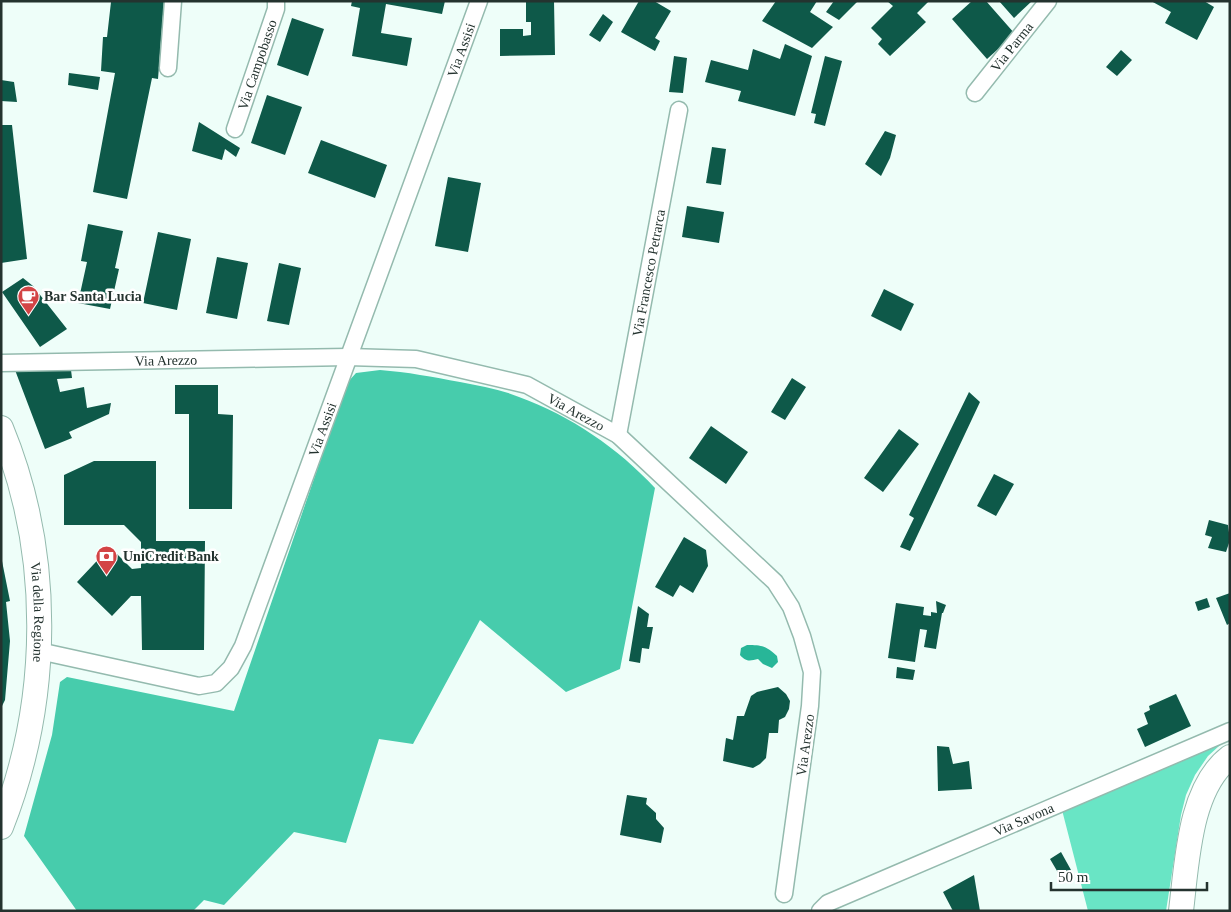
<svg xmlns="http://www.w3.org/2000/svg" width="1231" height="912" font-family="'Times New Roman',serif">
<style>
.green{fill:#69e5c5}
.forest{fill:#47ccac}
.water{fill:#28b698}
.building{fill:#0e5949}
.lines{fill:none;stroke-linecap:round;stroke-linejoin:round}
.street-casing{stroke:#94baae;stroke-width:19}
.secondary-casing{stroke:#94baae;stroke-width:26}
.street{stroke:#fff;stroke-width:16}
.secondary{stroke:#fff;stroke-width:24}
.labels{text-anchor:middle;stroke-width:5;stroke-linejoin:round;paint-order:stroke}
.street-label{font-size:14px;fill:#24332f;stroke:#fff}
.poi-label{font-size:14px;font-weight:bold;fill:#24332f;stroke:#fff;text-anchor:start}
</style>
<rect width="100%" height="100%" fill="#eefef9"/>
<path class="green" d="M1229 737 1208 756 1195 775 1186 795 1181 815 1166 911H1088L1062 810Z"/>
<path class="forest" d="M380 370C407 372 433 377 460 382 480 386 500 389 519 397 571 416 618 448 655 488L620 669 566 692 480 620 413 744 379 739 346 843 294 832 224 905 204 900 193 911H77L24 836 52 735 60 682 67 677 234 711 347 383 356 373Z"/>
<path class="water" d="M747 645C762 645 766 646 777 656L778 662 772 668 763 664 758 659C750 661 746 662 740 655L741 648Z"/>
<path class="building" d="M122 1H164L158 79 152 78 127 199 93 192 115 73 101 71 103 37H107L111 2Z
M352 1H445L442 14 386 4 381 33 412 38 407 66 352 56 360 8 351 6Z
M526 1H554L555 55 500 56V29H523V36L531 35V22H526Z
M639 1H654L671 11 655 38 660 41 655 51 621 32Z
M776 1H817L810 12 833 27 812 48 762 21Z
M834 1H858L839 20 826 12Z
M887 1H929L917 13 926 22 890 56 878 44 882 39 871 28 893 6Z
M972 1H986L1015 34 987 59 952 19Z
M999 1H1032L1014 18Z
M1151 1H1204L1214 7 1197 40 1165 23 1171 12Z
M603 14 613 22 600 42 589 35Z
M292 18 324 29 308 76 277 65Z
M785 44 812 56 795 116 738 101 741 91 705 82 711 60 748 70 753 49 780 59Z
M1121 50 1132 60 1117 76 1106 67Z
M674 56 687 58 683 93 669 92Z
M825 56 842 61 825 126 814 123 816 114 811 113Z
M69 73 100 77 98 90 68 85Z
M1 80 14 82 17 102 1 101Z
M267 95 302 107 285 155 251 143Z
M199 122 240 148 236 157 225 149 222 160 192 151Z
M1 125H12L27 259 1 263Z
M885 131 896 135 890 158 881 176 865 164Z
M321 140 387 165 375 198 308 173Z
M712 147 726 149 721 185 706 183Z
M448 177 481 183 468 252 435 246Z
M687 206 724 212 719 243 682 237Z
M88 224 123 231 115 268 119 269 110 309 78 303 87 262 81 261Z
M158 232 191 239 177 310 143 303Z
M217 257 248 263 237 319 206 313Z
M279 263 301 268 289 325 267 321Z
M23 278 33 286 67 329 40 347 2 292Z
M884 289 914 304 901 331 871 316Z
M15 370H71L72 378 57 379 60 392 84 387 87 408 111 403 109 414 69 432 72 438 45 449Z
M792 378 806 387 785 420 771 412Z
M175 385H218V414L233 415 232 509H189V414H175Z
M969 392 980 402 910 551 900 547 914 518 909 515Z
M711 426 748 452 726 484 689 458Z
M899 429 919 444 883 492 864 478Z
M94 461H156V541H205L204 650H142L141 596H131L112 616 77 582 110 547 132 569 141 568V542L124 525H64V475Z
M994 474 1014 484 996 516 977 506Z
M1209 520 1228 525 1230 540 1226 552 1208 548 1212 537 1205 535Z
M684 537 706 550 708 566 693 593 680 585 673 597 655 587Z
M1 556 10 601 6 602 10 641 5 700 1 708Z
M1230 593V623L1227 625 1216 598Z
M1207 598 1210 607 1198 611 1195 602Z
M936 601 946 605 943 613H942L936 649 924 647 927 630 920 629 915 662 888 658 896 603 924 607 923 615 931 616V612L937 613Z
M638 606 649 614 647 627H653L649 649 642 648 640 663 629 661Z
M897 667 915 670 913 680 896 678Z
M778 687 786 694 790 701 789 709 785 717 779 720 778 733H769L766 758 760 764 753 768 723 761 726 738 733 740 737 716H744L751 696 757 692Z
M1176 694 1191 726 1145 747 1137 729 1148 724 1144 713 1150 710 1149 706Z
M937 746 949 747 953 764 969 761 972 789 938 791Z
M627 795 647 798 646 804 656 813V819L664 828 661 843 620 835Z
M1061 852 1071 870 1060 876 1050 859Z
M974 875 980 911H953L943 892Z"/>
<g class="lines">
<defs>
<g id="street">
<path d="M168 68 173 1"/>
<path id="s1" d="M975 93 1048 1"/>
<path id="s2" d="M235 129 276 9V1"/>
<path id="s3" d="M1 363 348 357 416 359 527 385 618 435 775 582 791 607 802 636 812 672 810 706 784 894"/>
<path id="s4" d="M618 435 679 110"/>
<path id="s5" d="M39 651 199 686 216 683 231 668 243 646 479 1"/>
<path id="s6" d="M820 911 828 903 1230 731"/>
</g>
<g id="secondary">
<path id="s7" d="M1 428C53 554 51 701 1 827"/>
<path d="M1181 911C1187 863 1189 788 1230 757"/>
</g>
</defs>
<use href="#street" class="street-casing"/>
<use href="#secondary" class="secondary-casing"/>
<use href="#street" class="street"/>
<use href="#secondary" class="secondary"/>
</g>
<defs>
<symbol id="cafe-pin" viewBox="-11 -11 22 30"><path d="M0 17L-7.5 6A9.5 9.5 0 1 1 7.5 6Z" fill="#d34445" stroke="#fff"/><path d="M-5.5-4.5H6V0H3Q3 3.5 0 3.5H-2.5Q-5.5 3.5-5.5 0ZM3-3.2v2h1.7v-2ZM-6 4.5H4V6H-6Z" fill="#fff"/></symbol>
<symbol id="bank-pin" viewBox="-11 -11 22 30"><path d="M0 17L-7.5 6A9.5 9.5 0 1 1 7.5 6Z" fill="#d34445" stroke="#fff"/><path d="M-6-4H6V4H-6ZM0-2.3a2.3 2.3 0 1 0 0 4.6a2.3 2.3 0 1 0 0-4.6Z" fill="#fff"/></symbol>
</defs>
<g fill-rule="evenodd">
<use href="#cafe-pin" x="16" y="284" width="25" height="34"/>
<use href="#bank-pin" x="94" y="544" width="25" height="34"/>
</g>
<g class="labels">
<g class="street-label">
<text dy="5" stroke="none"><textPath href="#s1" startOffset="59">Via Parma</textPath></text>
<text dy="5" stroke="none"><textPath href="#s5" startOffset="862">Via Assisi</textPath></text>
<text dy="5" stroke="none"><textPath href="#s2" startOffset="68">Via Campobasso</textPath></text>
<text dy="5" stroke="none"><textPath href="#s4" startOffset="165">Via Francesco Petrarca</textPath></text>
<text dy="5" stroke="none"><textPath href="#s3" startOffset="165">Via Arezzo</textPath></text>
<text dy="5" stroke="none"><textPath href="#s3" startOffset="585">Via Arezzo</textPath></text>
<text dy="5" stroke="none"><textPath href="#s5" startOffset="458">Via Assisi</textPath></text>
<text dy="5" stroke="none"><textPath href="#s7" startOffset="189">Via della Regione</textPath></text>
<text transform="translate(805 745) rotate(-82)" y="5">Via Arezzo</text>
<text dy="5" stroke="none"><textPath href="#s6" startOffset="224">Via Savona</textPath></text>
</g>
<g class="poi-label">
<text x="44" y="301">Bar Santa Lucia</text>
<text x="123" y="561">UniCredit Bank</text>
</g>
</g>
<rect width="1231" height="912" fill="none" stroke="#24332f" stroke-width="5"/>
<path d="M1051 882v8h156v-8" fill="none" stroke="#24332f" stroke-width="2.5"/>
<text x="1058" y="882" font-size="15" fill="#24332f" stroke="#ffffff" stroke-width="4" paint-order="stroke">50 m</text>
</svg>
